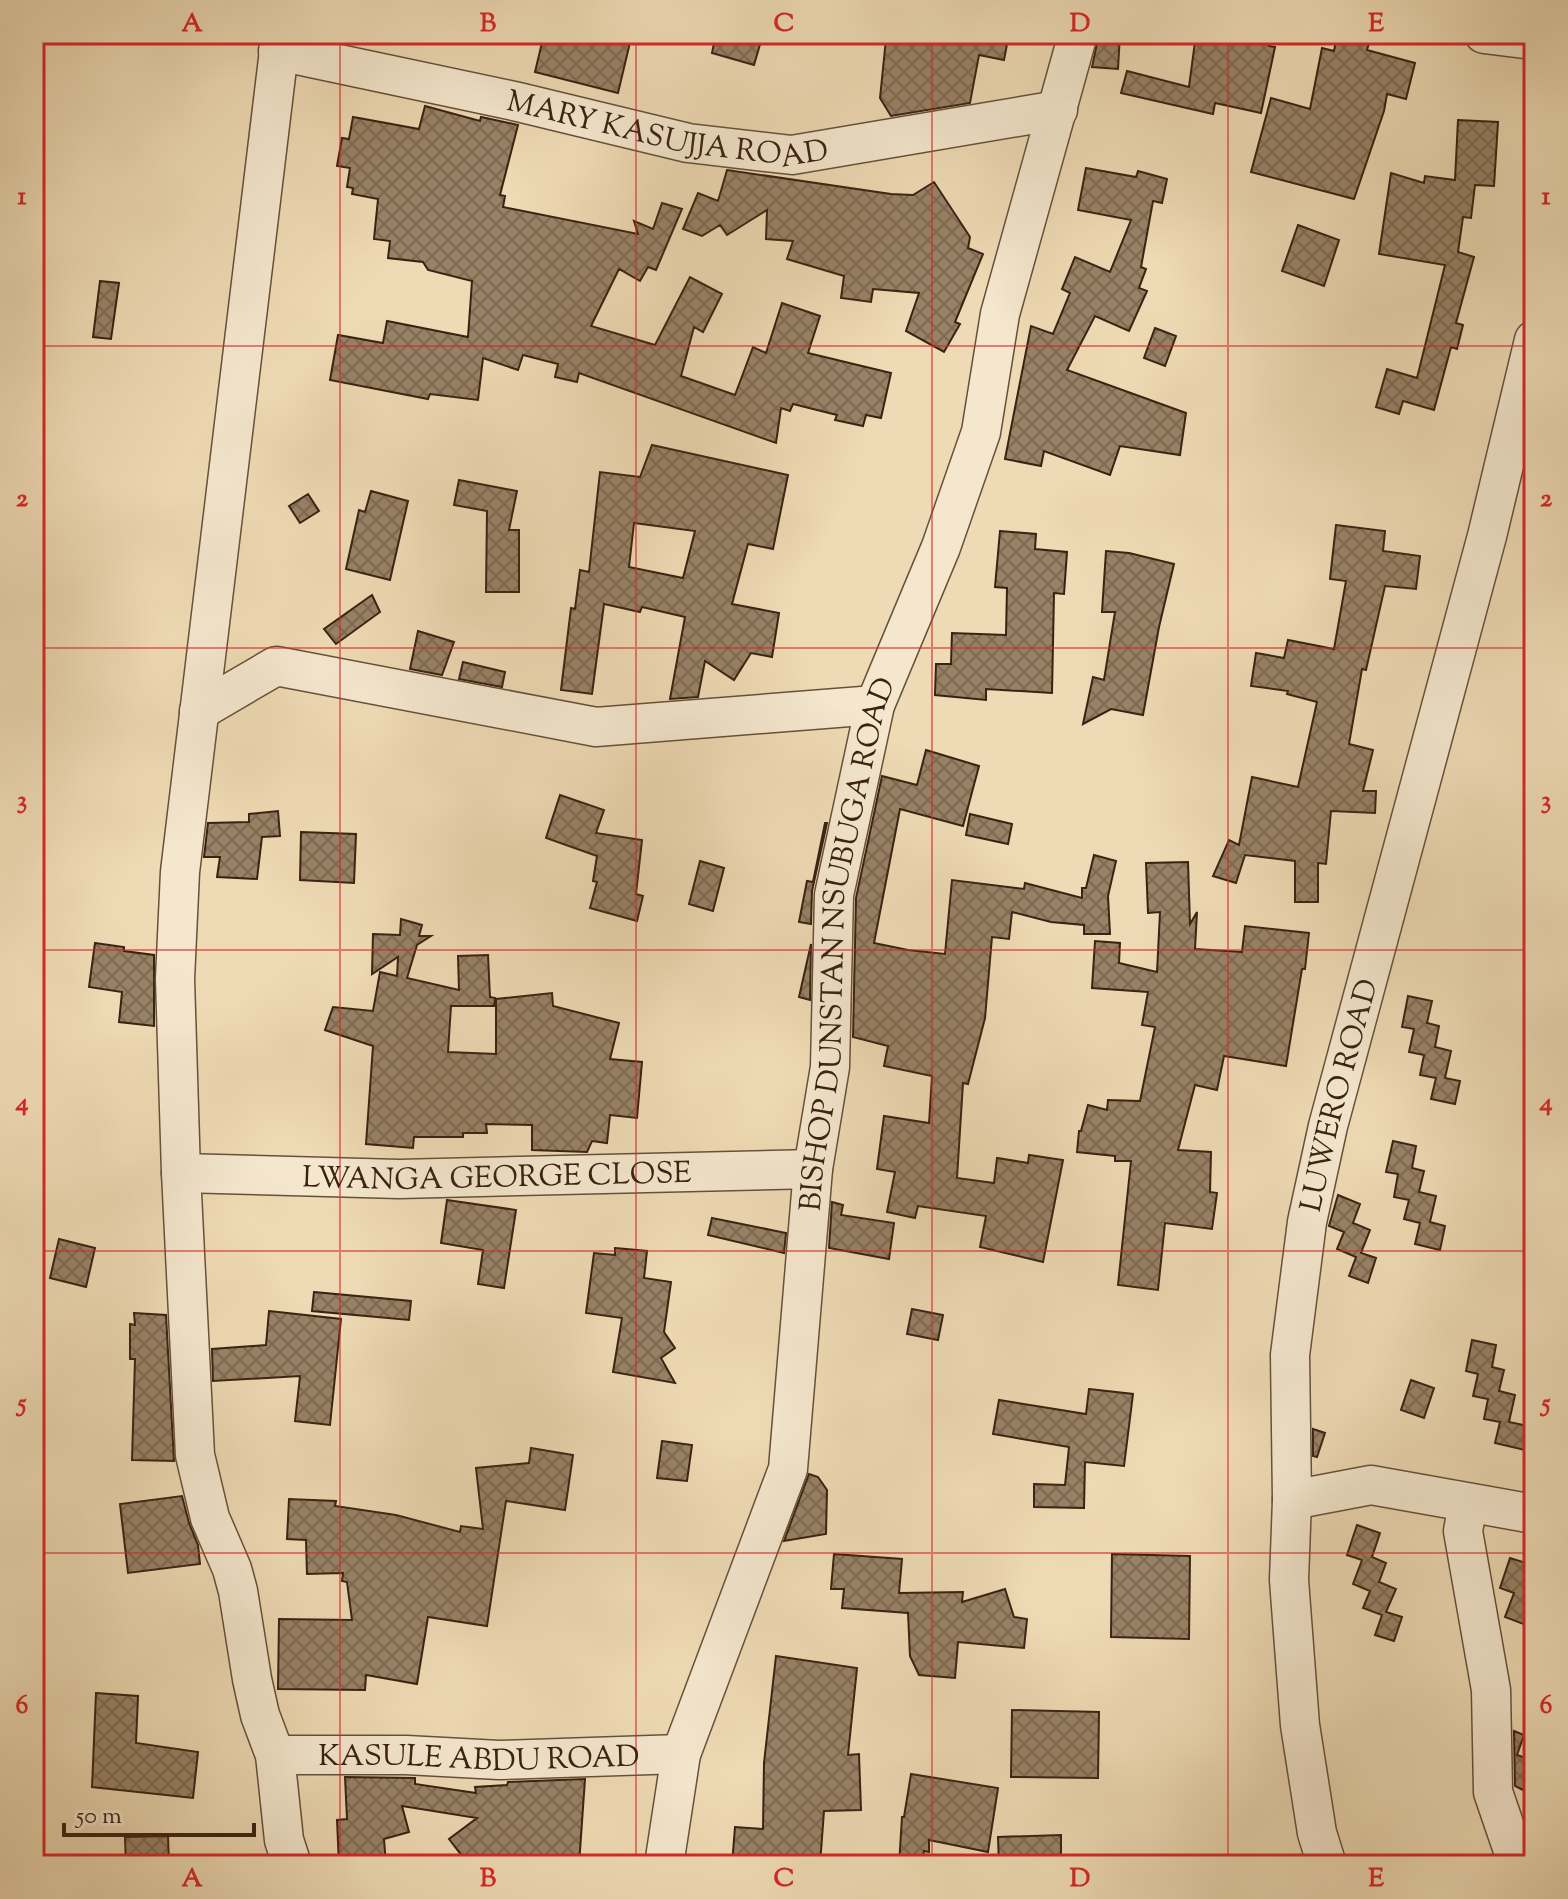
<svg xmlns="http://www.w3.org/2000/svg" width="1568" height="1899" font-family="'Sorts Mill Goudy',serif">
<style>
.building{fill:url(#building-cross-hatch);stroke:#3a2212;stroke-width:2;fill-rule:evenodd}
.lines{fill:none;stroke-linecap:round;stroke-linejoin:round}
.minor-casing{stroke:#67503a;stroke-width:41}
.minor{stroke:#f4e7ce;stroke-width:38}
.grid{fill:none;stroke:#d62828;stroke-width:2;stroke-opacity:0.55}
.labels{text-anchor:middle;stroke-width:6;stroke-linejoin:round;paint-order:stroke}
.street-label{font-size:30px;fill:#3a2212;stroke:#f4e7ce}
.neatline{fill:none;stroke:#d62828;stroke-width:3}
.grid-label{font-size:26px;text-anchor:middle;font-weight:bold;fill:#d62828}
</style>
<defs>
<pattern id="building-cross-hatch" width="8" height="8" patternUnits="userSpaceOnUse" patternTransform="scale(2)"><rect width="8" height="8" fill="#988266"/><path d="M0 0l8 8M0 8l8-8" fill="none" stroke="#7d6a53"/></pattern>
</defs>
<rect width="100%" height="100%" fill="#eedab4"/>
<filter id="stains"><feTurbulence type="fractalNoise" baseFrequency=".0025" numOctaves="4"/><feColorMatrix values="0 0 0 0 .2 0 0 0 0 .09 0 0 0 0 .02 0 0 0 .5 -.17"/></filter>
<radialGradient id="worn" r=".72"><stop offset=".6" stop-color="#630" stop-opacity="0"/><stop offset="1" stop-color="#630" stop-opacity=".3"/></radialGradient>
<path class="building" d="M544 34H632L618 93 535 72Z
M716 34H763L754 65 712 53Z
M893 34H1009L1004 60 979 55 970 103 891 116 880 98 886 39 892 40Z
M1099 34H1120L1118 69 1092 67Z
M1196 34H1272L1269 46 1275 47 1261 113 1215 103 1213 114 1121 93 1127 71 1189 87Z
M1337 36 1369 43 1367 50 1415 63 1406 99 1387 94 1384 111 1354 199 1251 172 1271 98 1310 109 1322 48 1334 51Z
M425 106 480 121 481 117 518 125 500 195 505 196 503 207 638 234 634 221 653 229 662 203 682 209 656 270 648 267 640 281 619 269 591 326 655 345 690 277 722 294 703 332 694 327 681 376 735 395 753 347 766 353 782 303 820 316 808 353 891 373 881 418 866 415 863 426 835 420 837 415 793 404 790 411 781 408 776 443 579 373 577 382 555 377 558 364 523 355 518 370 483 358 478 400 430 394 428 399 330 380 338 335 383 343 387 321 468 337 472 281 428 270 423 262 388 258 390 241 374 239 378 199 352 194 353 188 347 187 350 168 337 166 342 138 349 139 353 117 419 129Z
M1458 120 1498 122 1494 186 1475 185 1471 218 1463 217 1458 252 1474 257 1456 323 1463 325 1457 349 1451 347 1434 410 1403 401 1399 414 1376 407 1387 369 1417 378 1445 265 1379 254 1391 173 1424 183 1425 176 1455 180Z
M1086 168 1136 177 1138 171 1167 179 1162 203 1153 201 1141 267 1146 269 1139 288 1147 291 1129 331 1095 316 1067 370 1186 413 1180 455 1120 446 1110 475 1044 451 1041 466 1005 459 1031 326 1053 334 1070 293 1062 289 1075 257 1110 272 1131 220 1078 210Z
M727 170 891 194 913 195 934 182 970 237 968 248 983 254 955 322 960 324 944 352 906 331 919 293 873 289 871 302 841 298 844 276 787 259 793 241 766 239 767 210 727 235 720 225 702 236 683 229 698 193 718 201Z
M1298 225 1339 240 1324 286 1282 271Z
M100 281 119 283 111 339 93 337Z
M1155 328 1176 336 1165 366 1144 358Z
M652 445 788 475 773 549 748 544 732 604 779 613 772 657 751 653 734 680 705 661 698 697 670 699 685 617 642 607 640 612 604 604 592 694 561 690 571 608 575 609 580 570 589 572 600 472 640 477ZM634 523 695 531 683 578 629 567Z
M459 480 517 491 509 530H519V592H486L487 511 454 505Z
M371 491 408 501 390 580 346 569 359 510 365 512Z
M308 494 319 511 300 523 289 506Z
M1336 525 1385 531 1383 551 1420 556 1416 589 1385 586 1366 670 1362 669 1349 744 1373 750 1363 791H1376L1375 813 1331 811 1326 864 1318 863V902H1295V861L1245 855 1236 883 1213 876 1229 840 1239 845 1252 777 1298 787 1317 702 1287 694 1288 691 1251 686 1256 653 1284 658 1288 640 1334 649 1346 581 1330 579Z
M1000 531 1036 534 1035 549 1067 552 1064 594 1054 593 1052 693 986 689V700L935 695 936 664H951L952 633 1006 635 1007 588 995 587Z
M1106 551 1129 553 1174 564 1159 627 1143 715 1111 709 1083 724 1093 677 1104 680 1115 612H1102Z
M372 595 380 612 336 644 324 629Z
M418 631 454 642 442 675 410 669Z
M463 662 505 672 502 687 459 679Z
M926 750 979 766 963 826 900 809 874 943 908 950 945 954 952 880 1024 889 1025 883 1082 898V888H1086L1094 855 1116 861 1108 896 1110 934H1084V925L1051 922 1012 912 1009 939 992 937 985 1018 968 1084 963 1083 957 1178 994 1183 997 1158 1028 1163 1029 1155 1063 1160 1043 1262 980 1247 986 1216 918 1206 915 1218 887 1212 895 1172 877 1169 884 1116 929 1123 932 1076 884 1066 888 1046 853 1037 856 898 882 776 917 785Z
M560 795 604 810 596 833 642 840 636 894 643 896 637 921 590 908 597 882 593 881 597 856 546 838Z
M278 811 280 836 262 837 257 879 217 877 220 857H204L208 823 249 822V814Z
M970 814 1012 824 1008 844 966 835Z
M825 823H827L812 891 811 924 799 922 807 881 813 882Z
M301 832 356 834 354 883 300 880Z
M700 861 724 868 713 911 689 904Z
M1188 862 1190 924 1197 912 1195 949 1242 952 1245 926 1309 933 1305 969H1302L1286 1066 1224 1056 1217 1090 1195 1085 1178 1150 1211 1152 1210 1192 1217 1193 1212 1229 1165 1223 1158 1290 1118 1285 1131 1161H1115V1156L1077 1152 1079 1131H1081L1088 1105 1107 1110 1108 1100 1140 1101 1155 1027 1142 1025 1148 992 1092 988 1095 941 1120 943 1119 963 1157 972 1160 912 1148 913 1146 863Z
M401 919 422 925 419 936H431L417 945 407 978 459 990 458 956 488 955 490 997 495 998 494 1006H451L448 1052 496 1054V999L552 993 553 1006 619 1023 610 1059 642 1062 637 1118 610 1115 607 1143 592 1141 587 1152 532 1150V1125L486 1124 487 1133H463V1137H414L413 1148 366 1144 373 1046 325 1030 333 1007 373 1011 380 972 397 976 398 957 372 974 373 934 400 935Z
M95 943 124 947V951L154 955V1026L119 1022 122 992 89 987Z
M811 944 810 1000 799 997Z
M1408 996 1432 1001 1427 1023 1439 1026 1435 1047 1451 1051 1445 1078 1460 1081 1455 1104 1431 1099 1436 1078 1420 1075 1424 1055 1409 1052 1414 1029 1402 1027Z
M1393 1141 1416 1146 1412 1168 1424 1171 1419 1192 1436 1196 1430 1222 1445 1226 1440 1250 1415 1244 1420 1223 1404 1219 1409 1200 1394 1197 1398 1174 1386 1172Z
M1338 1195 1360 1204 1353 1223 1370 1230 1361 1253 1376 1258 1368 1283 1349 1276 1356 1257 1337 1249 1344 1232 1329 1226Z
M447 1200 516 1210 504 1288 478 1284 483 1250 441 1243Z
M832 1202 843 1205 841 1215 894 1223 889 1259 829 1248Z
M712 1218 786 1233 784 1253 708 1235Z
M59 1239 95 1248 86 1287 50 1278Z
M615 1248 647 1251 644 1278 671 1282 664 1332 675 1348 661 1358 675 1383 613 1372 622 1318 586 1313 594 1253 615 1255Z
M314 1292 411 1301 409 1320 312 1311Z
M912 1309 943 1315 938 1340 907 1334Z
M269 1311 341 1319 330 1425 295 1421 300 1376 213 1381 212 1349 266 1345Z
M134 1313 166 1315 174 1461 132 1460 135 1359H130V1324L135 1325Z
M1472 1340 1496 1345 1492 1367 1504 1370 1499 1391 1515 1395 1509 1422 1534 1427V1452L1495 1443 1500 1422 1484 1419 1488 1399 1473 1396 1478 1374 1466 1371Z
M1411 1380 1434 1388 1424 1418 1401 1410Z
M1089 1389 1133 1394 1124 1466 1085 1462 1084 1508 1034 1507V1484L1065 1485 1069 1447 993 1434 999 1400 1086 1414Z
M1313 1429 1325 1433 1317 1457 1313 1456Z
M662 1441 692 1445 687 1481 657 1478Z
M531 1448 573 1455 565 1510 506 1501 487 1626 428 1617 417 1684 366 1675 365 1690 278 1689 279 1619 352 1620 347 1582 342 1581 343 1573 307 1574 306 1540 287 1539 289 1499 336 1501 335 1506 396 1515 460 1532 461 1526 483 1529 476 1468 529 1463Z
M809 1474 818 1477 827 1490 826 1534 784 1541Z
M182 1496 189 1523 198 1545 200 1564 128 1573 120 1504Z
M1357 1525 1380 1533 1372 1557 1386 1563 1379 1582 1396 1589 1386 1612 1402 1617 1394 1641 1375 1635 1382 1615 1363 1608 1370 1591 1353 1584 1362 1560 1347 1555Z
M1532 1547H1534V1628L1505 1617 1514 1593 1500 1588 1510 1558 1526 1563Z
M834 1554 902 1559 899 1593 963 1592 962 1602 1005 1589 1014 1617 1027 1619 1024 1648 958 1642 955 1678 919 1675 910 1656 908 1613 842 1608 844 1589H831Z
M1112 1554 1190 1556 1189 1639 1111 1637Z
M776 1656 857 1668 848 1755 859 1754 861 1810 824 1811 820 1865H732L735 1827 763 1829 764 1763Z
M96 1693 138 1696 136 1743 198 1752 193 1798 92 1787Z
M1012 1710 1099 1712 1098 1778 1011 1777Z
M1514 1731 1524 1735 1517 1755 1534 1761 1523 1790 1515 1786Z
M911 1774 998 1788 988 1852 929 1840V1852L924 1851 922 1865H899L902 1817H904Z
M345 1777 415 1778V1784L476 1793 475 1787 507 1785 508 1782 585 1779 579 1865H459L462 1856 449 1839 477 1818 402 1806 409 1832 384 1839 386 1865H339L337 1820 347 1819Z
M1061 1835V1865H999L998 1837Z
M168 1836 169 1865H126L125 1837Z"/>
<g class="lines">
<defs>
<g id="minor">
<path d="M281 34 180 872 175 979 181 1173 195 1455 210 1518 232 1569 238 1591 252 1679 260 1715 275 1755 284 1840 292 1865"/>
<path d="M1484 34 1534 40"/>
<path id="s1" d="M278 51 514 101 688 143 792 155 1058 110"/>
<path d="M199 711 276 666 596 727 875 705"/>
<path id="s2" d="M181 1173 399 1179 813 1169"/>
<path d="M1292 1500 1371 1485 1534 1514"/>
<path d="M1468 1503 1463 1531 1491 1690 1493 1792 1518 1865"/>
<path id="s3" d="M275 1755H406L499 1760 681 1754"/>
<path id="s4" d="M664 1865 681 1754 788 1469 813 1169 830 1067 834 895 875 705 941 547 981 432 1000 314 1078 34"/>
<path id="s5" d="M1327 1865 1317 1833 1300 1725 1289 1580 1292 1500 1290 1355 1307 1222 1328 1126 1487 536 1534 340"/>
</g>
</defs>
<use href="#minor" class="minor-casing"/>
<use href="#minor" class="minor"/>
</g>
<path class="grid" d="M340 34V1865M636 34V1865M932 34V1865M1228 34V1865M34 346H1534M34 648H1534M34 950H1534M34 1251H1534M34 1553H1534"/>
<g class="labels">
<g class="street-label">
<text dy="10" stroke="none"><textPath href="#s1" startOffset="398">MARY KASUJJA ROAD</textPath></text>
<text dy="10" stroke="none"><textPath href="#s4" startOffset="946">BISHOP DUNSTAN NSUBUGA ROAD</textPath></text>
<text dy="10" stroke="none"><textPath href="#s5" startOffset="778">LUWERO ROAD</textPath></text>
<text dy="10" stroke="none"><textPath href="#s2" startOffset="316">LWANGA GEORGE CLOSE</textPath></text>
<text dy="10" stroke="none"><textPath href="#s3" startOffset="204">KASULE ABDU ROAD</textPath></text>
</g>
</g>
<rect width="1568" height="1899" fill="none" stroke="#eedab4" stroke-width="88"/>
<path d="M64 1823v12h190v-12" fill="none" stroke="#3a2212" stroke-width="4"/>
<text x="76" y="1823" font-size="24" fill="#3a2212" stroke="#f4e7ce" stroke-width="6" paint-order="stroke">50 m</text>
<rect x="44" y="44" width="1480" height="1811" class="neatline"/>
<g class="grid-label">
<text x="192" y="31">A</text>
<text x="488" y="31">B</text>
<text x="784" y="31">C</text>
<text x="1080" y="31">D</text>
<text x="1376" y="31">E</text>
<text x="22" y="204">1</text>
<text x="1546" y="204">1</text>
<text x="22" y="506">2</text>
<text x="1546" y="506">2</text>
<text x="22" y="808">3</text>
<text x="1546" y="808">3</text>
<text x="22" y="1110">4</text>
<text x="1546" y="1110">4</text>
<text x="22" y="1411">5</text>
<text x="1546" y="1411">5</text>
<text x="22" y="1713">6</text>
<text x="1546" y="1713">6</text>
<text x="192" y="1886">A</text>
<text x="488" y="1886">B</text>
<text x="784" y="1886">C</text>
<text x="1080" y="1886">D</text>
<text x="1376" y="1886">E</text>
</g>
<rect width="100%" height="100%" filter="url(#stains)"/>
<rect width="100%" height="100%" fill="url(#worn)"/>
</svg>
